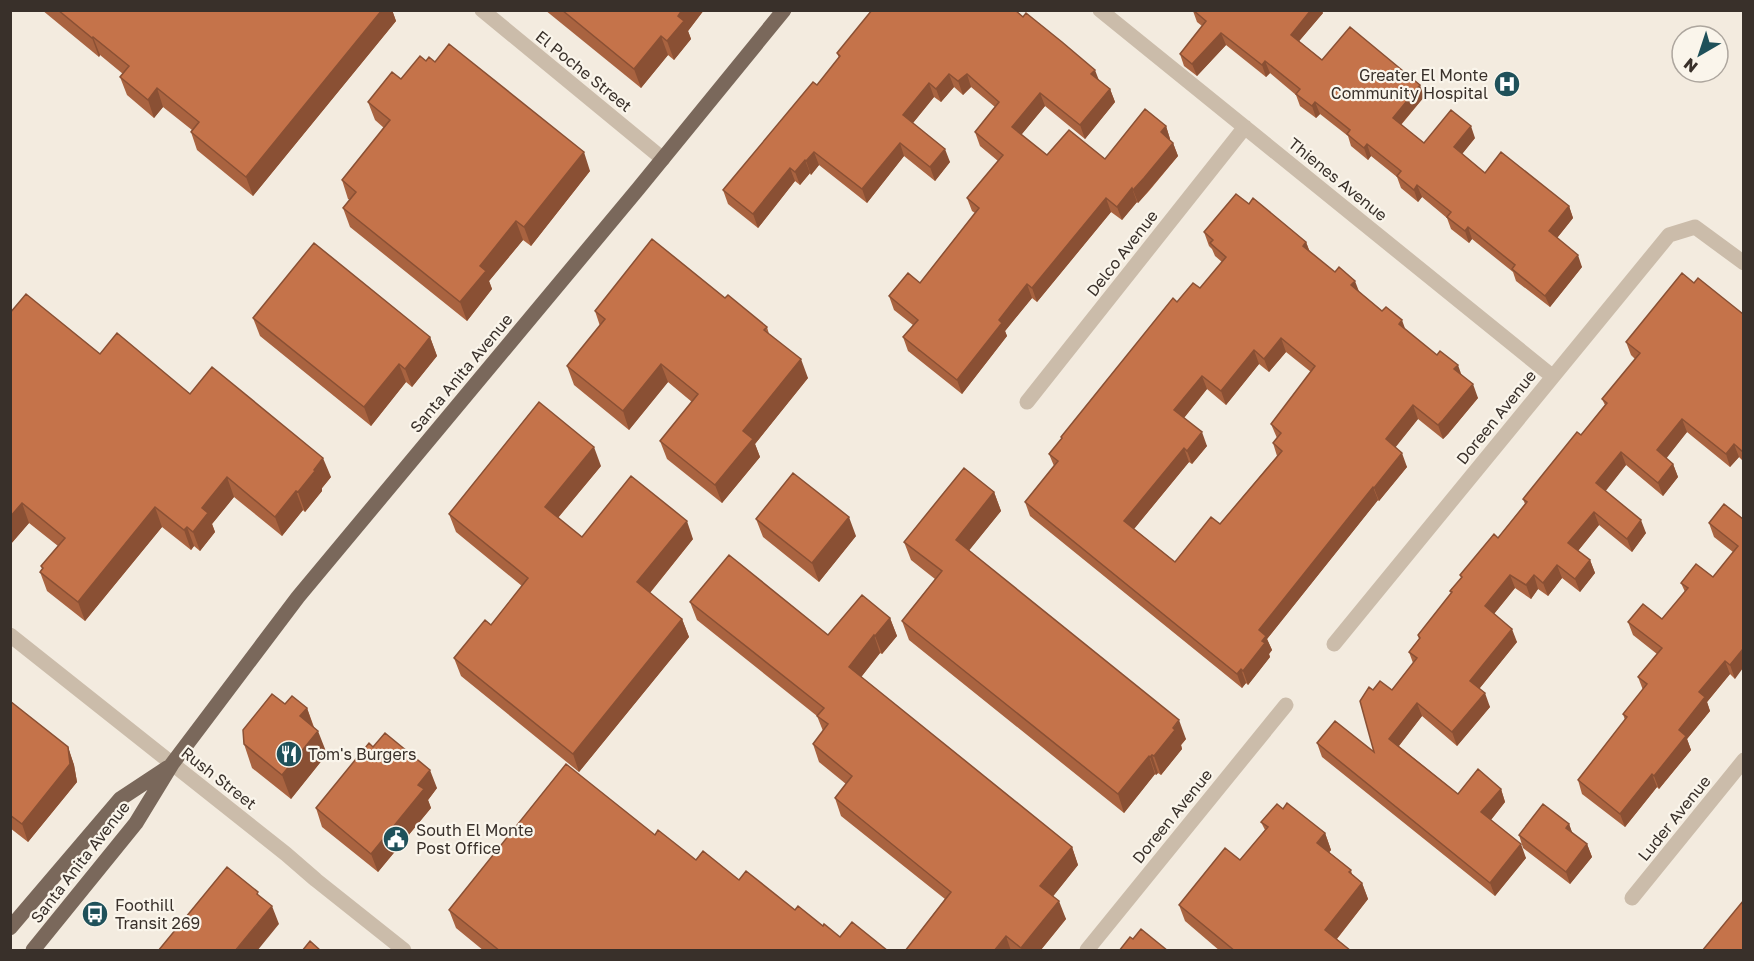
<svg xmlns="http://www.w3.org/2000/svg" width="1754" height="961" font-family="'Golos Text',sans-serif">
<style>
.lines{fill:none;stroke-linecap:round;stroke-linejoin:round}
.minor{stroke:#cbbcaa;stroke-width:15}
.major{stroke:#7a685b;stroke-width:15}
.wall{fill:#a96340;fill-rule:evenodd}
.shaded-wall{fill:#8a5034}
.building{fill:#c5734a;stroke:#8a5034;stroke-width:1.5;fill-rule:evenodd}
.labels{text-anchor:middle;stroke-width:4.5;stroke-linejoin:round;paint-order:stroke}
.street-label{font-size:16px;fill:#39302a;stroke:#faf5eb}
.poi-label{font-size:16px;fill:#39302a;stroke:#faf5eb;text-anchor:start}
</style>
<rect width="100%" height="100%" fill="#f3ebdf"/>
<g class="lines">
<path class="minor" d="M482 10 663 159
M1100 10 1552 376
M1027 402 1245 127
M10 635 286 854 316 880 404 950
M1334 644 1669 235 1695 227 1744 263
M1632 898 1744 760
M1087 950 1286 705"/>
<path class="major" d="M10 928 120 799 167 768
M33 950 136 823 172 764 298 597 638 189 784 10"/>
</g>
<path class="wall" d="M42 10H392L396 21 253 196 197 150 191 132 192 130 163 107 154 118 127 95 120 77 123 74 100 55 99 57Z
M545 10H704L688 31 691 39 674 60 668 55 641 88Z
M870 10H1015L1110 89 1115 102 1085 139 1045 106 1021 135 1047 155 1105 159 1166 126 1170 139V140L1173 143 1178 156 1149 191 1138 203 1137 202 1122 220 1111 212 1037 302 1032 298 1005 331 1007 336 962 394 908 351 903 337 913 325 894 310 889 296 920 283 975 213 972 211 967 198 998 161 980 146 975 132 995 107 971 87 963 95 954 87 941 102 934 97 913 123 950 162 935 181 904 156 867 203 819 165 811 175 810 173 800 185 795 181 758 228 728 204 723 190 817 85 839 58 837 53 871 12Z
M1193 11 1323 13 1299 41 1322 60 1424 97 1401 125 1424 143 1475 138 1462 154 1485 173 1569 206 1573 218 1557 238 1582 267 1550 307 1516 281 1513 272 1472 239 1469 243 1451 229 1447 218 1422 197 1418 202 1401 188 1397 177 1371 156 1368 160 1351 146 1348 136 1320 114 1316 118 1300 106 1296 95 1270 73 1266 77 1226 45 1197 76 1184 66 1180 54 1202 26 1197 22Z
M426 61 435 62 590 171 531 246 523 240 489 281 492 289 467 321 350 227 343 208 350 200 348 199 342 180 384 128 375 120 368 102Z
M1249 204 1306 242 1310 252 1461 375 1478 398 1448 434 1443 439 1418 419 1395 447 1407 467 1379 501 1378 500 1267 639 1272 650 1269 654 1270 657 1248 685 1246 683 1242 688 1030 516 1025 502 1054 466 1049 454 1061 439V437L1177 302 1200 288 1222 262 1215 256 1212 249 1209 246 1204 232ZM1286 352 1311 372 1271 424 1277 438 1273 443 1277 456 1220 524 1175 562 1134 529 1189 462 1192 464 1207 446 1184 418 1207 389 1226 405 1259 364 1269 372Z
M1694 283 1743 314V461L1739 457 1730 467 1687 432 1666 458 1673 464 1678 477 1663 496 1626 465 1605 491 1646 533 1632 552 1599 525 1578 551 1590 560 1595 573 1580 592 1562 578 1548 596 1538 589 1531 599 1515 588 1494 614 1517 642 1479 689 1490 707 1457 746 1422 716 1399 746 1458 794 1501 789 1505 802 1491 820 1526 858 1495 896 1322 757 1317 743 1374 752 1373 690H1392L1413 663 1409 652 1419 639 1418 635 1451 594 1450 591 1461 578 1460 575 1498 538 1525 504 1523 499 1581 435 1605 405 1602 399 1635 359 1631 355 1626 342Z
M725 298 767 327 769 334 808 378 755 444 760 457 722 503 667 459 660 441 692 402 668 382 629 430 574 385 567 366 600 326 595 311Z
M10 313 100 354 190 394 331 477 322 488V491L305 512 303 510 282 536 234 497 212 524 215 532 200 551 194 546 191 550 162 527 85 621 47 591 40 572 42 569 41 566 58 546 29 523 10 545Z
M253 318 430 337 437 356 412 387 406 382 371 426 260 336Z
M601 466 558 518 582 537 693 539 650 593 682 619 689 637 579 772 461 676 454 658 491 625 522 586 456 532 449 514Z
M994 492 1001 511 969 550 1186 739 1181 745 1182 749 1161 775 1158 773 1156 775 1155 774 1124 813 909 640 902 621 935 579 911 560 904 542Z
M756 519 856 536 819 582 763 537Z
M1743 519 1735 679 1730 674 1707 702 1710 711 1687 739 1691 750 1659 789 1657 787 1625 827 1582 794 1578 780 1625 720 1623 714 1643 690 1638 677 1657 654 1633 635 1628 622 1662 619 1685 592 1681 583 1713 577 1733 552 1714 537 1709 523Z
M690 602 828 635 890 618 897 636 882 654 880 653 861 677 1072 847 1078 865 1053 896 1066 919 1040 951H905L945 899 841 816 835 798 846 784 819 762 813 744 823 731 817 716 697 620Z
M10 701 68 747 74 765 77 782 28 842 10 828Z
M285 704 307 708 314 727 327 754 291 799 252 768 244 744Z
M373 747 437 788 428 800 431 808 378 872 322 827 316 808Z
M1283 809 1325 833 1331 850 1329 852 1351 870 1352 874 1362 883 1368 899 1337 939 1351 951H1220L1185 921 1179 905 1240 860 1265 830 1261 822Z
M1569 824 1572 833 1587 844 1592 857 1570 884 1523 848 1519 835Z
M655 835 696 860 739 880 823 926 840 937 888 951H484L456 928 449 910Z"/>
<path class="shaded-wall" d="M382 10H392L396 21 253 196 246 177Z
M682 10H704L688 31 691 39 674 60 667 41 678 16Z
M1311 10H1322L1323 13 1295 46 1291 35Z
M1221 33 1226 45 1197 76 1192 64Z
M661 36 668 55 641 88 634 69Z
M93 37 100 55 99 57 92 38Z
M1265 61 1270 73 1266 77 1262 65Z
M1095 70 1100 83 1091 74Z
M949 74 954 87 941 102 936 89Z
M967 74 971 87 963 95 958 81Z
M929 83 934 97 908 129 903 115Z
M1420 85 1424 97 1397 129 1393 118Z
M157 88 163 107 154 118 148 100Z
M1110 89 1115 102 1085 139 1080 125Z
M1040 93 1045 106 1017 140 1012 127Z
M1315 102 1320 114 1316 118 1312 106Z
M1166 126 1170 139 1165 146 1161 132Z
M1471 126 1475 138 1458 159 1454 147Z
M900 143 904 156 867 203 862 189Z
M1173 143 1178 156 1138 203 1133 190Z
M1367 144 1371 156 1368 160 1364 148Z
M945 149 950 162 935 181 930 167Z
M584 152 590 171 531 246 524 227Z
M814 152 819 165 811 175 806 161Z
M805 160 810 173 800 185 795 172Z
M790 168 795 181 758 228 753 214Z
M1417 185 1422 197 1418 202 1414 190Z
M1132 188 1137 202 1122 220 1117 207Z
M1106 198 1111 212 1037 302 1032 288Z
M1569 206 1573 218 1553 243 1549 231Z
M516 221 523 240 489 281 492 289 467 321 460 302 480 266Z
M1468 227 1472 239 1469 243 1465 231Z
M1306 242 1311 256 1303 246Z
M1578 255 1582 267 1550 307 1545 296Z
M1355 281 1360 294 1351 285Z
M1027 284 1032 298 1005 331 1007 336 962 394 957 380 999 320Z
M1402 320 1407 334 1399 324Z
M430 337 437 356 412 387 405 369Z
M1281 338 1286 352 1269 372 1264 359Z
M1254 350 1259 364 1226 405 1221 391Z
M801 359 808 378 755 444 760 457 722 503 715 485 743 431Z
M399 364 406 382 371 426 364 407Z
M661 364 668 382 629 430 623 411Z
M1458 365 1463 379 1454 369Z
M1202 376 1207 389 1179 424 1174 410Z
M1473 384 1478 398 1448 434 1443 439 1438 425Z
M1413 405 1418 419 1391 453 1386 439Z
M1682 419 1687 432 1662 464 1657 450Z
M1202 432 1207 446 1192 464 1187 451Z
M1734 444 1739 457 1730 467 1726 454Z
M594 447 601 466 551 526 545 507Z
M1184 448 1189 462 1129 535 1124 521Z
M1621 452 1626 465 1601 497 1596 483Z
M1402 453 1407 467 1379 501 1374 488Z
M323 458 331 477 322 488V491L305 512 298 492 314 470Z
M1673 464 1678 477 1663 496 1658 483Z
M227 477 234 497 212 524 215 532 200 551 193 532 202 508Z
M1373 487 1378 500 1267 639 1272 650 1269 654 1270 657 1248 685 1243 671 1259 630Z
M296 491 303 510 282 536 275 517Z
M994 492 1001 511 963 558 956 540Z
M22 503 29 523 10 545V517Z
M155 507 162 527 85 621 78 602Z
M1594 512 1599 525 1573 557 1568 543Z
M849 517 856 536 819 582 812 563Z
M1641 520 1646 533 1632 552 1627 539Z
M687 521 693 539 644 600 637 582Z
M187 527 194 546 191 550 184 530Z
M1590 560 1595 573 1580 592 1575 579Z
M1557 565 1562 578 1548 596 1543 583Z
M1510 575 1515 588 1489 620 1485 606Z
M1534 575 1538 589 1531 599 1526 585Z
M890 618 897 636 882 654 875 636Z
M682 619 689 637 579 772 573 754Z
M1512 629 1517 642 1475 694 1470 681Z
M874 635 880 653 855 685 849 667Z
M1743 649V668L1735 679 1730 665Z
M1725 661 1730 674 1707 702 1710 711 1687 739 1691 750 1659 789 1654 776 1699 692Z
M1241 669 1246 683 1242 688 1237 674Z
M1485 693 1490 707 1457 746 1452 732Z
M1417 703 1422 716 1394 752 1389 739Z
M307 708 315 732 300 716Z
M1179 720 1186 739 1181 745 1182 749 1161 775 1154 756Z
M318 731 327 754 291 799 282 775Z
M68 747 74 765 77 782 28 842 22 824Z
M1152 755 1158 773 1156 775 1150 757Z
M1149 756 1155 774 1124 813 1118 794Z
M430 770 437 788 428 800 431 808 378 872 371 854 418 785Z
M1652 774 1657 787 1625 827 1620 814Z
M1501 789 1505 802 1486 826 1481 812Z
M1569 824 1574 837 1566 828Z
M1325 833 1331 850 1323 860 1317 843Z
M1521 844 1526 858 1495 896 1490 883Z
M1587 844 1592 857 1570 884 1566 872Z
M1072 847 1078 865 1047 904 1040 886Z
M1362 883 1368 899 1331 946 1325 930Z
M1059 901 1066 919 1040 951H1022L1021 948Z
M272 906 279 924 257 951H235Z
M1006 936 1011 951H994Z"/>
<path class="building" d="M58 10H382L246 177 191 132 199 122 157 88 148 100 120 77 129 66 93 37 92 38Z
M562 10H682L678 16 684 21 667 41 661 36 634 69Z
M872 10H1015L1023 17 1026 13 1062 42 1095 70 1091 74 1110 89 1080 125 1040 93 1012 127 1047 155 1069 130 1105 159 1145 109 1166 126 1161 132 1173 143 1144 178 1133 190 1132 188 1117 207 1106 198 1032 288 1027 284 999 320 1002 323 957 380 903 337 918 320 889 296 908 273 920 283 979 208 967 198 1003 155 975 132 999 102 967 74 958 81 949 74 936 89 929 83 903 115 945 149 930 167 900 143 862 189 814 152 806 161 805 160 795 172 790 168 753 214 723 190 813 82 817 85 840 56 837 53Z
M1193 10H1311L1291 35 1322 60 1350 27 1420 85 1393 118 1424 143 1451 110 1471 126 1454 147 1485 173 1501 152 1569 206 1549 231 1578 255 1545 296 1512 269 1515 265 1468 227 1465 231 1447 217 1451 212 1417 185 1414 190 1397 176 1401 171 1367 144 1364 148 1347 134 1350 130 1315 102 1312 106 1296 94 1300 89 1265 61 1262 65 1221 33 1192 64 1180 54 1206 21Z
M449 44 584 152 524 227 516 221 480 266 486 271 460 302 343 208 356 192 342 180 390 120 368 102 392 72 401 79 420 56 426 61 429 57 435 62Z
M1236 194 1249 204 1253 198 1306 242 1303 246 1335 272 1339 267 1355 281 1351 285 1382 311 1386 307 1402 320 1399 324 1437 355 1440 351 1458 365 1454 369 1473 384 1443 420 1438 425 1413 405 1386 439 1402 453 1374 488 1373 487 1259 630 1266 636 1262 641 1265 643 1243 671 1241 669 1237 674 1025 502 1058 461 1049 454 1062 438 1061 437 1173 298 1177 302 1193 283 1200 288 1226 257 1210 243 1213 240 1204 232ZM1281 338 1315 366 1271 424 1281 433 1273 443 1282 451 1220 524 1211 517 1175 562 1124 521 1184 448 1187 451 1202 432 1174 410 1202 376 1221 391 1254 350 1264 359Z
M652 239 725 298 728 295 767 327 764 330 801 359 743 431 753 439 715 485 660 441 698 394 661 364 623 411 567 366 605 319 595 311Z
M314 243 430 337 405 369 399 364 364 407 253 318Z
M1682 273 1694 283 1698 278 1743 314V452L1734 444 1726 454 1682 419 1657 450 1673 464 1658 483 1621 452 1596 483 1641 520 1627 539 1594 512 1568 543 1590 560 1575 579 1557 565 1543 583 1534 575 1526 585 1510 575 1485 606 1512 629 1470 681 1485 693 1452 732 1417 703 1389 739 1458 794 1478 769 1501 789 1481 812 1521 844 1490 883 1317 743 1335 721 1374 752 1360 701 1369 687 1373 690 1380 681 1392 690 1417 658 1409 652 1420 638 1418 635 1452 592 1450 591 1462 577 1460 575 1494 534 1498 538 1527 502 1523 499 1577 432 1581 435 1607 403 1602 399 1640 353 1626 342Z
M26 294 100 354 117 333 190 394 212 367 323 458 314 470 315 471 298 492 296 491 275 517 227 477 202 508 208 513 193 532 187 527 184 530 155 507 78 602 40 572 43 568 41 566 65 538 22 503 10 517V313Z
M539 402 594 447 545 507 582 537 631 476 687 521 637 582 682 619 573 754 454 658 485 620 491 625 528 578 449 514Z
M964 468 994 492 956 540 1179 720 1173 728 1175 730 1154 756 1152 755 1150 757 1149 756 1118 794 902 621 942 571 904 542Z
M793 473 849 517 812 563 756 519Z
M1724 504 1743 519V649L1730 665 1725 661 1699 692 1705 697 1679 730 1686 736 1654 776 1652 774 1620 814 1578 780 1627 717 1623 714 1647 684 1638 677 1662 648 1628 622 1643 604 1662 619 1688 588 1681 583 1696 564 1713 577 1738 546 1709 523Z
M729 555 828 635 862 595 890 618 875 636 874 635 849 667 1072 847 1040 886 1059 901 1021 948 1006 936 994 951H905L951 892 835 798 852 776 813 744 828 724 817 716 824 708 690 602Z
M272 694 285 704 292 696 307 708 300 716 318 731 282 775 244 744 243 730Z
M10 701 68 747 70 764 22 824 10 815Z
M385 733 430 770 418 785 424 789 371 854 316 808 369 743 373 747Z
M566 764 655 835 658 830 696 860 703 851 739 880 746 871 795 910 798 906 823 926 824 924 840 937 852 922 888 951H500L449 910Z
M1287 803 1325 833 1317 843 1351 870 1349 872 1362 883 1325 930 1351 951H1235L1179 905 1225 848 1240 860 1268 827 1261 822 1277 804 1283 809Z
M1543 804 1569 824 1566 828 1587 844 1566 872 1519 835Z
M227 867 258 892 257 894 272 906 235 951H158Z
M1743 901V951H1702Z
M1141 929 1168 951H1119L1130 937 1133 939Z
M310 941 321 951H302Z"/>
<defs>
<symbol id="hospital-disc" viewBox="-11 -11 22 22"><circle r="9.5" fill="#1f515a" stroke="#faf5eb"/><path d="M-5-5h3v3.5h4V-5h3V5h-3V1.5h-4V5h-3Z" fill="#fff"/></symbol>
<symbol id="restaurant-disc" viewBox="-11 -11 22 22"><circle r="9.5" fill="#1f515a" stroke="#faf5eb"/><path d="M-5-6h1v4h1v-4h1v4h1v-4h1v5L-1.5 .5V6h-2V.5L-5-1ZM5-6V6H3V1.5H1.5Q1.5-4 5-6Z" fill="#fff"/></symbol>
<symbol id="civic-disc" viewBox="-11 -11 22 22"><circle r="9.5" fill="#1f515a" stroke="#faf5eb"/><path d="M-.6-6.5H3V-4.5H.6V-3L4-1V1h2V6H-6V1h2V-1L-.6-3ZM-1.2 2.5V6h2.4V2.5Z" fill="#fff"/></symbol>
<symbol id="bus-disc" viewBox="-11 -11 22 22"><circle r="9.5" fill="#1f515a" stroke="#faf5eb"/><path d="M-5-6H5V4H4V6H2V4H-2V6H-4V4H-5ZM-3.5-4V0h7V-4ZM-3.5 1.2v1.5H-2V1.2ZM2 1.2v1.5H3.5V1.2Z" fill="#fff"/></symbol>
</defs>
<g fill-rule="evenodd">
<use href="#hospital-disc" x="1492" y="69" width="30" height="30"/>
<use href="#restaurant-disc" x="274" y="739" width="30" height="30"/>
<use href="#civic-disc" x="381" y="824" width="30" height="30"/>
<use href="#bus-disc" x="80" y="899" width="30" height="30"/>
</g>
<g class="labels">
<g class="street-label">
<text transform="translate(584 71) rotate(39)" y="6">El Poche Street</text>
<text transform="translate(1338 179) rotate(39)" y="6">Thienes Avenue</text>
<text transform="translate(1122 253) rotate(-52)" y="6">Delco Avenue</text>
<text transform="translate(461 373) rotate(-50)" y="6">Santa Anita Avenue</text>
<text transform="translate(1496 417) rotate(-51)" y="6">Doreen Avenue</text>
<text transform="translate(219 778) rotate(38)" y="6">Rush Street</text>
<text transform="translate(1172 816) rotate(-51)" y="6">Doreen Avenue</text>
<text transform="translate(1674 818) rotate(-51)" y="6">Luder Avenue</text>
<text transform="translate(80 862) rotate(-52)" y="6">Santa Anita Avenue</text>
</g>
<g class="poi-label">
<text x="1488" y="81" text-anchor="end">Greater El Monte<tspan x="1488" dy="18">Community Hospital</tspan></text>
<text x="308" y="760">Tom's Burgers</text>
<text x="416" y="836">South El Monte<tspan x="416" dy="18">Post Office</tspan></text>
<text x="115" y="911">Foothill<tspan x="115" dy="18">Transit 269</tspan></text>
</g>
</g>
<rect width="1754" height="961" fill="none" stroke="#39302a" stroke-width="24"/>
<g transform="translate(1700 54) rotate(219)"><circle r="28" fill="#faf5eb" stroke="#ada69e" stroke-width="1.5"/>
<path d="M0-4.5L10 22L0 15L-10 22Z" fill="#1f515a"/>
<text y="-9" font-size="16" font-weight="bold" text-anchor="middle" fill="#39302a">N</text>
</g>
</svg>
